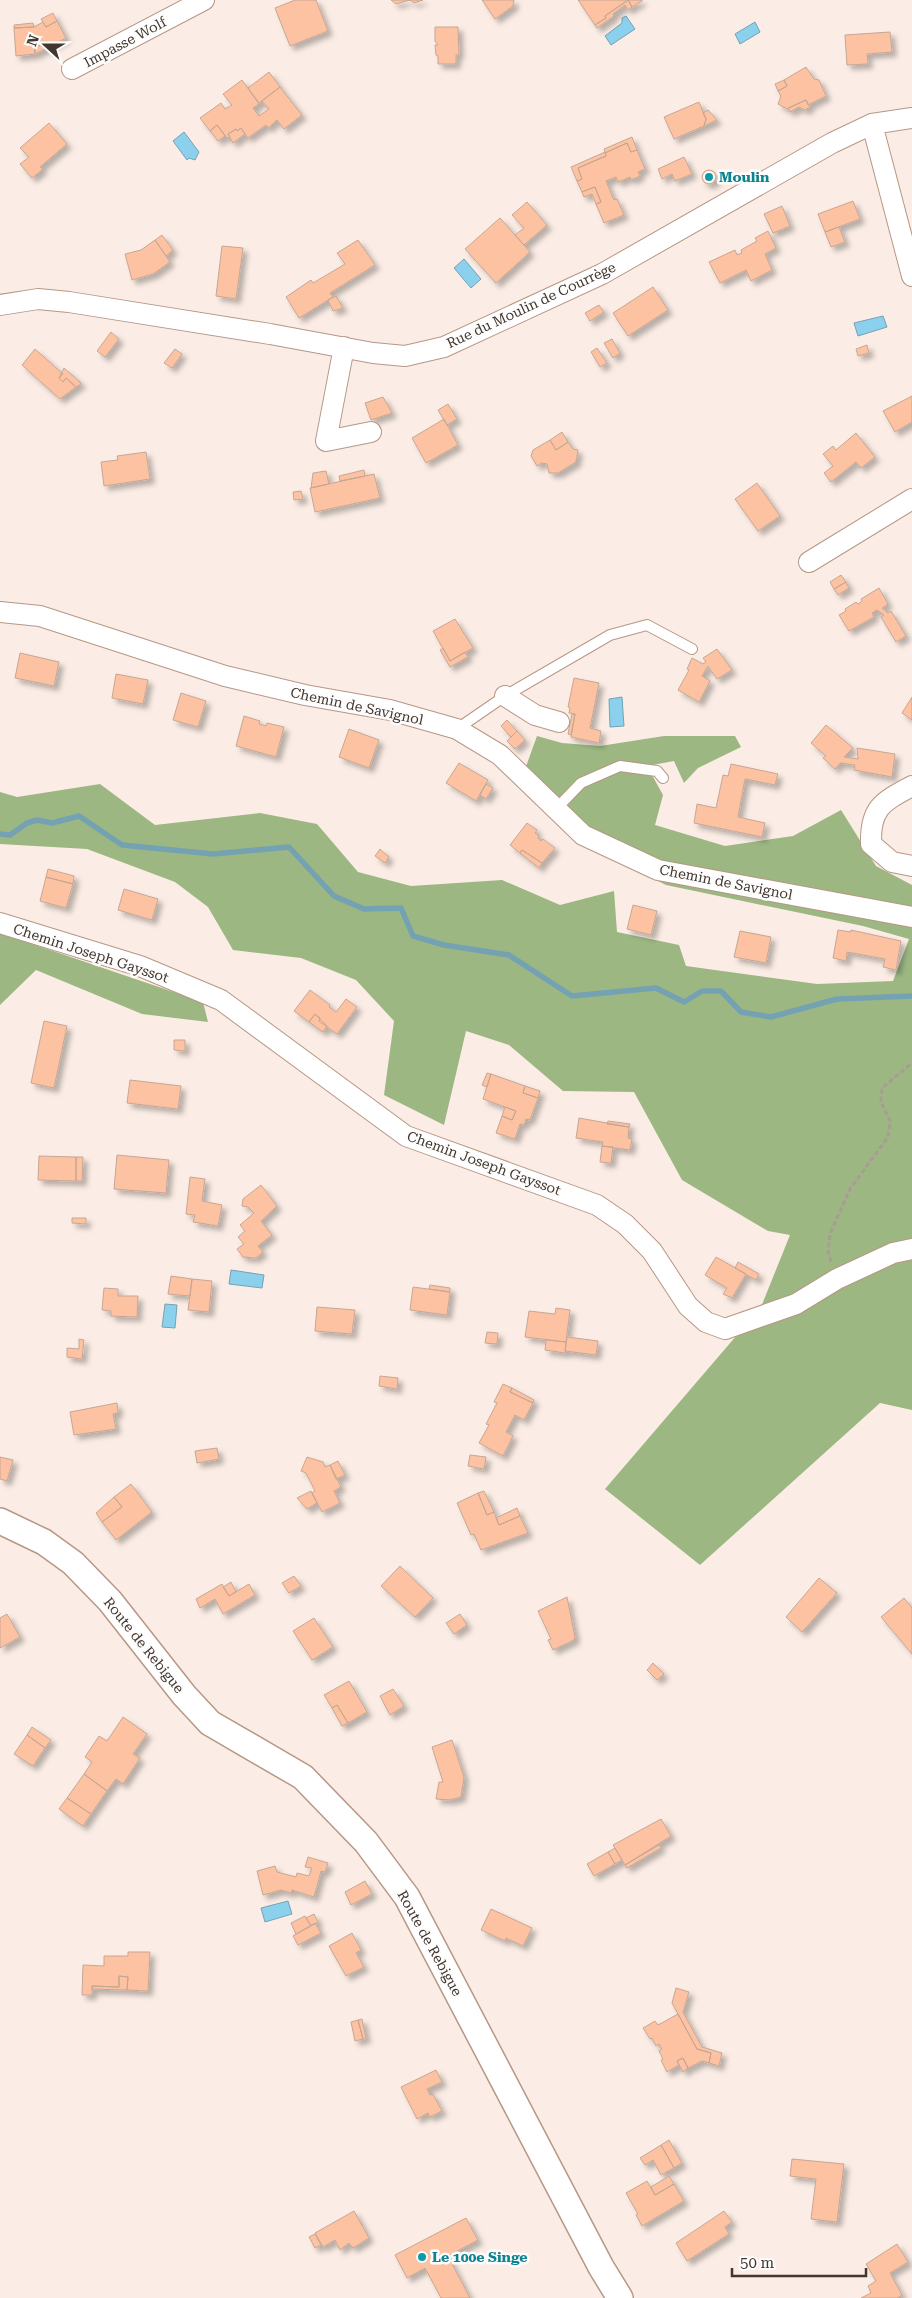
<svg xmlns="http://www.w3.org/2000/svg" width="912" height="2298" font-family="'Roboto Serif',serif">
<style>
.forest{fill:#9cb782}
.water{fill:#8bd0ec;stroke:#75a2b3}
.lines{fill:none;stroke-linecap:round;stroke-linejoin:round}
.stream{stroke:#75a2b3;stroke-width:5.5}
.building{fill:#fcc2a2;stroke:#c7a694;filter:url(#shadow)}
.service-casing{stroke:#b79785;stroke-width:12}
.minor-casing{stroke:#b79785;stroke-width:22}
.tertiary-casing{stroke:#b79785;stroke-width:28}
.path{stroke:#a99c94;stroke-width:3;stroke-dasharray:5 2.5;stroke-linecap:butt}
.service{stroke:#fff;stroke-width:10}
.minor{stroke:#fff;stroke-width:20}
.tertiary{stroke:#fff;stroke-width:25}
.culture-dot{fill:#0f9aa8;stroke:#fdfdfd;stroke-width:2}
.labels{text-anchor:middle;stroke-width:5;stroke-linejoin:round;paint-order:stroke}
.street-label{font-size:14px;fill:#43362e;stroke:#fdfdfd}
.culture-label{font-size:14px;font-weight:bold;fill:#0d838f;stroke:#fdfdfd;text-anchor:start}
</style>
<defs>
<filter id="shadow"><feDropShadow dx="4.5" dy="4.5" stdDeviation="2.5" flood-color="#0004"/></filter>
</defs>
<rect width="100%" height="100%" fill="#fbede5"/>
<path class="forest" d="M537 736 562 743 600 746 664 736H735L741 747 698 768 684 783 674 761 647 766 663 795 655 825 725 846 793 836 841 810 876 866 912 885V1410L880 1403 700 1565 605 1489 761 1307 790 1235 768 1231 682 1180 634 1092 563 1091 509 1045 466 1031 444 1125 384 1095 394 1021 356 980 301 958 233 950 208 907 175 882 87 849 0 844V792L17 797 100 784 155 825 260 813 317 824 358 872 411 886 502 880 560 905 614 891 617 932 679 945 686 966 817 984 893 981 909 939 863 926 666 885 600 852 524 772Z
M0 933 203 1002 208 1022 142 1014 36 970 0 1005Z"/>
<path class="water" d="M626 16 635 29 611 45 605 36 622 23V18Z
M755 22 760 32 740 44 735 34Z
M184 132 199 152 195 160 189 158 187 160 173 141Z
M464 259 481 279 471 288 454 268Z
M883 316 887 327 858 336 854 323Z
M622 697 624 726 610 727 609 699Z
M231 1270 264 1275 262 1288 229 1284Z
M165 1304 177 1305 175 1328 162 1327Z
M288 1901 292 1914 265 1922 261 1908Z"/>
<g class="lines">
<path class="stream" d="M0 834 10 835 27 823 37 820 52 823 79 816 122 845 213 854 289 847 334 896 364 909 401 908 413 936 444 945 509 955 572 996 656 988 684 1002 702 991H721L741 1012 771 1017 837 999 912 996"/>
</g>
<path class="building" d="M295 0H316L328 31 290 46 275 8Z
M391 0H423L414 3 410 0 396 4Z
M482 0H514L513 6 495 19Z
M578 0H642V1L632 7 628 0 605 16 606 18 595 25Z
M628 0 632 7 628 10 625 5 613 14 614 16 597 28 595 25 606 18 605 16Z
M53 13 57 21 46 27 41 19Z
M57 21 66 38 49 47 46 42 35 48V54L16 56 14 28 34 27 43 22 46 27Z
M33 23 34 27 14 28V25Z
M435 27H458L459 55H456V64H438V56L436 55 435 45H438L435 41Z
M890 32 892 52 867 54 868 64 847 65 845 35Z
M46 42 49 47 35 54V48Z
M806 67 814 79 819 80 826 96 808 105 806 100 787 109 778 104 781 96 778 91 787 86 784 80Z
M269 72 280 87 259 103 248 88Z
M242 80 259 104 253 108 259 116 269 109 262 101 280 87 302 115 284 129 277 120 268 128 266 125 248 138 241 128 237 131 236 129 228 134 230 137 227 138 217 125 210 131 200 118 221 103 225 109 232 105 223 94Z
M784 80 787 86 778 91 775 84Z
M806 100 810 107 805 110 799 107 790 112 788 108Z
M699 102 706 119 704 126 674 139 664 117Z
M708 110 717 120 704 126 706 119 703 113Z
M49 123 67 144 40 167 43 169 32 178 20 164 29 157 20 148Z
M217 125 225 136 218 141 210 131Z
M241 128 245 134 233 143 228 134 236 129 237 131Z
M632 137 637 150 631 152 627 143 605 153 604 149Z
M627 143 631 152 637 150 645 169 638 172 640 176 631 180 630 177 618 182 616 177 606 181 614 200 617 199 624 215 604 223 596 204 601 202 595 187 582 192 577 181 582 179 578 168 606 156 605 153Z
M605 152 606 156 578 168 582 179 577 181 571 167Z
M684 157 692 174 675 181 672 174 662 179 658 169Z
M702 177a7 7 0 1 1 14 0a7 7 0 1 1-14 0Z
M595 187 601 202 596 204 592 194 584 197 582 192Z
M853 201 860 219 825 232 818 214Z
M527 202 547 225 524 245 515 235 524 228 512 215Z
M782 206 790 226 773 233 764 214Z
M500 218 530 252 496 283 465 249Z
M839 227 845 242 831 247 825 232Z
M768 231 776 248 765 254 772 270 751 281 746 270 720 283 709 262 735 250 737 255 742 253 741 250 757 241 755 238Z
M162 235 173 250 166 256 155 240Z
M155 240 170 262 153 274 132 280 125 254 141 250Z
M358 240 375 265 330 293 333 297 299 318 286 297 311 280 313 283 345 264 337 253Z
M222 246 243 248 236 299 216 296Z
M653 287 668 310 628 336 613 313Z
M336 296 343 308 333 311 328 300Z
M599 305 604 312 590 321 585 313Z
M111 332 119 339 105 357 97 351Z
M612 339 620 353 613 358 604 343Z
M867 345 869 353 858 356 856 349Z
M597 348 607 363 600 367 591 352Z
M35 349 63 374 59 378 63 382 66 378 76 387 60 399 22 365Z
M175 349 182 354 172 368 164 363Z
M64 368 80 382 81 384 76 387 66 378 63 382 59 378Z
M912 396V422L895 432 883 411Z
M383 397 392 413 371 420 365 403Z
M448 404 457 419 447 425 438 410Z
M444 419 458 445 426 463 412 438Z
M562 432 568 442 556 450 550 440Z
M856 433 875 457 861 468 856 462 831 482 824 473 833 466 823 454 833 446 836 450Z
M550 440 556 450 568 442 573 449 578 450 576 462 558 473H549L547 464 542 463 537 466 531 456 533 450Z
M146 452 150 479 104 486 101 462 118 460 117 456Z
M364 470 365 476 340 481 339 476Z
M326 471 329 484 311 488 313 473Z
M374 474 380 498 315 512 310 488Z
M757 483 780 516 758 531 735 499Z
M301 491 303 499 294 500 293 492Z
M841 575 846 582 834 589 830 582Z
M846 582 849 588 838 595 834 589Z
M879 588 888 604 882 608 888 613 891 611 906 636 896 642 881 617 884 615 877 610 872 613 874 617 849 631 839 615 846 611 845 609 856 602 858 604 862 601 861 599Z
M455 619 473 648 450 661 433 631Z
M443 648 450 661 465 652 468 657 450 667 440 650Z
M717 649 732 670 717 679 708 666 702 676 710 681 699 702 678 690 689 670 687 669 692 658 703 664 706 662 703 658Z
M20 653 59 662 54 686 15 678Z
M116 674 148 680 143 704 112 698Z
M574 678 599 683 590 728 601 731 599 743 571 737 575 714 569 713 570 708 568 707Z
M181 693 206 701 198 727 173 720Z
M912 697V720L902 713Z
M572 714H575L571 735 568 734Z
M244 716 260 721 259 724 266 726 267 723 284 727 276 757 236 746Z
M507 720 517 731 511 737 501 726Z
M826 725 853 748 844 757 858 759 857 748 895 754 892 777 854 770 855 765 840 763 835 769 823 758 826 756 811 743Z
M349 729 379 740 369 768 339 757Z
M517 731 525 740 515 749 507 741Z
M459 763 488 780 476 801 446 783Z
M731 764 778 774 775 785 745 779 738 817 765 823 762 837 694 823 697 804 716 808 723 775 728 776Z
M486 784 493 788 486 799 480 795Z
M527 823 537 830 535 833 539 836 538 838 541 841 543 839 555 848 542 863 522 850 520 853 510 845Z
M380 849 389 857 385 863 375 856Z
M522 850 542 863 539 868 520 853Z
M48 869 74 876 73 884 46 877Z
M46 877 73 884 66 908 40 901Z
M124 889 158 899 152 920 118 910Z
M633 905 657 911 651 935 627 929Z
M838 930 851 932V930L901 941 896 970 883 967 885 959 847 952 846 961 833 958Z
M740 931 771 937 766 963 734 957Z
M310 990 330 1005 329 1007 336 1012 346 999 357 1007 337 1034 319 1021 320 1018 315 1014 309 1022 294 1011Z
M315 1014 327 1026 323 1032 309 1022Z
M44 1021 67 1026 54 1088 31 1083Z
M174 1040H185V1051L174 1050Z
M487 1073 491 1074 487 1087 482 1085Z
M491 1074 525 1086 523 1093 538 1098 530 1120 526 1119 524 1125 520 1124 515 1139 496 1133 502 1116 512 1120 516 1111 483 1099Z
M130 1080 181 1086 178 1109 127 1103Z
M525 1086 540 1091 538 1098 523 1093Z
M505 1107 516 1111 512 1120 502 1116Z
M579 1118 629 1127 628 1138 632 1139 630 1150 602 1146 603 1142 576 1138Z
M608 1121 630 1124 629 1127 607 1124Z
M602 1146 613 1147 611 1163 600 1162Z
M117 1155 169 1160 166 1193 114 1189Z
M39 1156 76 1157V1181L38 1180Z
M76 1157H83L82 1181H76Z
M190 1177 205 1179 202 1201 222 1205 218 1226 193 1222 195 1215 186 1214Z
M261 1185 277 1206 261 1221 272 1235 258 1246 263 1252 256 1258 243 1257 237 1249 244 1244 238 1237 245 1231 240 1225 254 1213 248 1207 242 1206 243 1199Z
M72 1218H86V1224L72 1223Z
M716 1257 746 1274 732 1298 723 1294 727 1288 705 1275Z
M738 1262 759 1274 756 1280 735 1268Z
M171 1276 192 1279 190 1296 168 1294Z
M192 1279 212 1281 209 1312 188 1310Z
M430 1285 450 1288V1292L429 1289Z
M413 1287 450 1292 447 1315 410 1310Z
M104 1288 118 1289V1296H138L137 1317 111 1316V1311L102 1310Z
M317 1307 355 1310 352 1334 315 1331Z
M556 1308 570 1310 566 1342 525 1337 529 1311 555 1314Z
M487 1332 498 1333 497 1344 485 1343Z
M567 1337 598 1341 596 1355 565 1351Z
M79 1339 84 1340 82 1359 67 1357V1348L79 1349Z
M546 1340 566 1342 565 1353 545 1350Z
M380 1376 398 1378 397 1389 379 1386Z
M503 1384 512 1388 510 1392 533 1403 524 1420 515 1415 506 1432 513 1436 503 1456 479 1443 489 1425 486 1424 497 1403 494 1402Z
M512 1388 534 1400 533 1403 510 1392Z
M117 1403 118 1413 113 1414 116 1429 74 1435 70 1412Z
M217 1448 219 1459 197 1463 195 1451Z
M470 1455 486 1457 484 1469 468 1466Z
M0 1457 13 1460 7 1481 0 1479Z
M307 1457 323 1462 325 1467 330 1465 341 1487 334 1491 340 1503 322 1512 312 1493 315 1491 306 1473 301 1471Z
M338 1461 345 1475 336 1479 330 1465Z
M131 1484 152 1512 116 1540 102 1522 122 1507 114 1497Z
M311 1491 317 1503 307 1509 297 1498Z
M484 1491 494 1512 487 1515 478 1493Z
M478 1493 487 1515 494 1512 499 1525 520 1516 528 1533 481 1550 474 1534 471 1535 457 1503Z
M114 1497 122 1507 102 1522 96 1513Z
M517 1508 520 1516 499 1525 496 1518Z
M400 1566 433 1598 415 1617 381 1586Z
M294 1576 301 1586 289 1593 282 1583Z
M819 1578 837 1593 802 1632 786 1617Z
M231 1582 236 1592 229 1596 223 1587Z
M222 1584 229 1596 249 1584 255 1595 223 1614 215 1599 200 1608 196 1599Z
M567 1597 575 1637 574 1640 553 1650 548 1640 551 1639 538 1611Z
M904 1598 912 1608V1654L881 1617Z
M7 1614 20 1637 0 1648V1618Z
M460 1614 467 1625 454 1634 446 1623Z
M314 1618 333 1647 312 1660 293 1631Z
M653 1663 664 1674 657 1680 647 1670Z
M349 1681 367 1712 348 1723 337 1705 332 1708 324 1695Z
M393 1689 404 1706 390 1715 380 1696Z
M337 1705 348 1723 342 1726 332 1708Z
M123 1717 147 1734 133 1754 140 1758 123 1784 116 1779 107 1791 84 1774 92 1762 85 1757 99 1736 107 1741Z
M32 1727 51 1740 45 1748 27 1735Z
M27 1735 45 1748 33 1766 14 1754Z
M452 1740 464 1777 461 1797 450 1800 436 1799 439 1782H443L432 1747Z
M84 1774 107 1791 91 1814 67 1798Z
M67 1798 91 1814 83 1826 59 1809Z
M661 1819 671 1836 625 1865 613 1845Z
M659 1845 661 1848 627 1868 625 1865Z
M615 1848 622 1860 615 1864 608 1852Z
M608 1852 615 1864 594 1876 587 1864Z
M308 1857 328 1863 325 1872 321 1871 314 1897 292 1890 291 1893 281 1890 263 1895 257 1871 275 1866 277 1872 296 1877 297 1873 309 1876 312 1868 305 1867Z
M365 1881 372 1894 351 1905 345 1892Z
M491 1909 532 1928 523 1946 506 1938 505 1941 481 1930Z
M314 1914 318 1922 311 1926 306 1918Z
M305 1916 311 1926 296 1934 291 1923Z
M315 1923 321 1933 298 1945 293 1936Z
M352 1933 361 1950 356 1953 364 1967 346 1976 329 1946Z
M128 1952H150L148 1991 127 1990 128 1977 119 1976V1987L92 1986V1995H82L83 1965 104 1966V1956H128Z
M119 1976 128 1977 127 1990 92 1989V1986L119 1987Z
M676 1988 689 1992 683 2012 702 2047 722 2053 719 2066 709 2063 711 2053 697 2049 672 2003Z
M678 2014 697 2049 711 2053 709 2063 702 2061 688 2068 683 2058 677 2061 679 2065 667 2072 661 2060 663 2059 659 2051 662 2049 659 2044 656 2046 652 2038 650 2039 643 2028 655 2021 658 2025Z
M362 2019 366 2039H363L358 2020Z
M358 2020 363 2039 355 2041 351 2022Z
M683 2058 688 2068 683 2072 677 2061Z
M436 2070 442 2082 427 2089 430 2095 433 2094 442 2111 430 2117 428 2113 417 2119 401 2087Z
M669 2140 682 2163 674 2168 661 2145Z
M661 2145 674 2168 661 2175 653 2160 645 2165 640 2158Z
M792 2159 844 2164 837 2222 811 2219 816 2179 790 2176Z
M669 2176 674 2184 655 2195 651 2187Z
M647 2181 655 2195 674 2184 684 2201 642 2226 636 2215 638 2214 626 2193Z
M354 2211 369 2238 353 2248 349 2243 340 2250 335 2240 323 2247 315 2233Z
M724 2211 732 2222 725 2227 729 2234 687 2261 676 2243Z
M466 2218 478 2240 448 2256 470 2298H441L425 2268 407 2278 395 2255Z
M315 2234 321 2245 315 2248 309 2237Z
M897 2244 908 2262 890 2273 902 2295 897 2298H861L871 2293 868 2286 876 2281 866 2264Z"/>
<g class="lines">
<defs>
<path id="service" d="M457 729 505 696 610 635 647 625 692 649
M556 809 581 783 620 766 657 771 663 778"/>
<path id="minor" d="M72 69 204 0
M872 124 912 276
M0 305 38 299 69 302 270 334 373 353 405 356 444 347 602 274 832 143 872 124 912 118
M344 347 326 441 371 432
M809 562 912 499
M0 612 40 616 225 676 305 695 390 710 457 729 500 755 583 835 658 870 912 917
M505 696 535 715 559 722
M912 786C882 802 870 808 871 844L892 862 912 866
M0 923 140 966 221 1000 406 1136 597 1205 625 1224 652 1251 688 1306 706 1322 725 1329 796 1304 837 1279 893 1253 912 1249"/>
<path id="tertiary" d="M0 1521 44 1542 73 1563 110 1601 184 1695 210 1723 303 1777 366 1842 407 1897 601 2267 620 2298"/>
</defs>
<use href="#service" class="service-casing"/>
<use href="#minor" class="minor-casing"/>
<use href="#tertiary" class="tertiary-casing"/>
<path class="path" d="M831 1262 828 1251 830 1234 850 1189 888 1137 890 1121 881 1102 882 1088 912 1063"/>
<use href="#service" class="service"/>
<use href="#minor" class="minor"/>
<use href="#tertiary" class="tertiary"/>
</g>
<g class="culture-dot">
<circle cx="709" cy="177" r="5"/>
<circle cx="422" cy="2257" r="5"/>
</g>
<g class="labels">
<g class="street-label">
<text transform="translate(125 42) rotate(-28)" y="5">Impasse Wolf</text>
<text transform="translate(531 305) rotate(-25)" y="5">Rue du Moulin de Courrège</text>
<text transform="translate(357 706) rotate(12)" y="5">Chemin de Savignol</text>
<text transform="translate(726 882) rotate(11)" y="5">Chemin de Savignol</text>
<text transform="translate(91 953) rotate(18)" y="5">Chemin Joseph Gayssot</text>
<text transform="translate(484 1163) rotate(20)" y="5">Chemin Joseph Gayssot</text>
<text transform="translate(144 1645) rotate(51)" y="5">Route de Rebigue</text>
<text transform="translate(430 1943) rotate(61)" y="5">Route de Rebigue</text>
</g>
<g class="culture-label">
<text x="719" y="182">Moulin</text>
<text x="432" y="2262">Le 100e Singe</text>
</g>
</g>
<g transform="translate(45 45) rotate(291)" stroke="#fdfdfd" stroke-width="4" paint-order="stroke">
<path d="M0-4L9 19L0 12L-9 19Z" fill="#43362e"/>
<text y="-8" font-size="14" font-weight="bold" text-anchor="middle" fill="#43362e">N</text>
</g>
<path d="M732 2268v8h134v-8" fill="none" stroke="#43362e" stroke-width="2.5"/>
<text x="740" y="2268" font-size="15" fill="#43362e" stroke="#fdfdfd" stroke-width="4" paint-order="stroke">50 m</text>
</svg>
